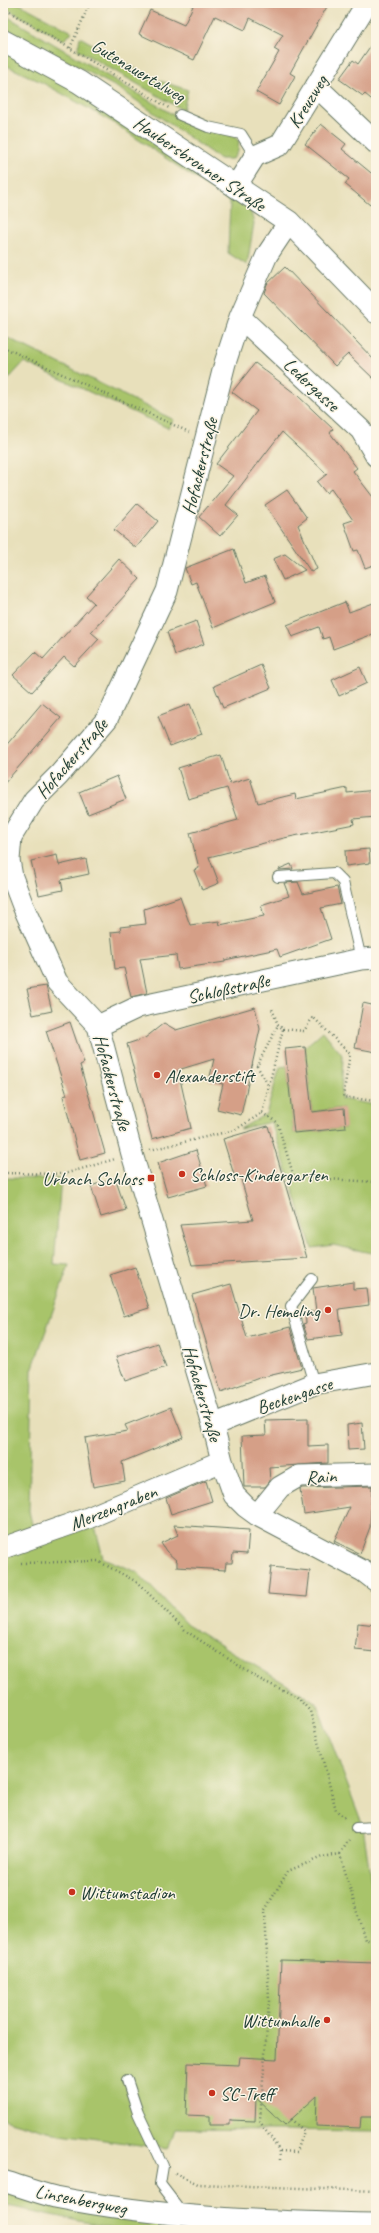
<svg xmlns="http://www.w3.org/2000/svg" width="379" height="2233" font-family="Caveat,sans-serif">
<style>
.green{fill:#a8c46b;stroke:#648050}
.building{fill:#d59f87}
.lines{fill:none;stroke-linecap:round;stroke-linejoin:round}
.service-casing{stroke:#657663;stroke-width:12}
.minor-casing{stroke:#657663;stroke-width:23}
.tertiary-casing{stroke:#657663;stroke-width:24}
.path{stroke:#657663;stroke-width:2.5;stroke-dasharray:1 3;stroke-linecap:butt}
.service{stroke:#fff;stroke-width:10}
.minor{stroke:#fff;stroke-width:21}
.tertiary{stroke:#fff;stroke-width:22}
.poi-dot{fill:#c8321e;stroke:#fcf5e5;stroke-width:1.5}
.labels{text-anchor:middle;stroke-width:3;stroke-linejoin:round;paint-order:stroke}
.street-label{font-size:19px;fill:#1f3d34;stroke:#fcf5e5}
.poi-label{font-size:19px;fill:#1f3d34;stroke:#fcf5e5;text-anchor:start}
</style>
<rect width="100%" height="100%" fill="#fcf5e5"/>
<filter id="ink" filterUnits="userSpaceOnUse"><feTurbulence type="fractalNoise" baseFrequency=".025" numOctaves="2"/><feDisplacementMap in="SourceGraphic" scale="8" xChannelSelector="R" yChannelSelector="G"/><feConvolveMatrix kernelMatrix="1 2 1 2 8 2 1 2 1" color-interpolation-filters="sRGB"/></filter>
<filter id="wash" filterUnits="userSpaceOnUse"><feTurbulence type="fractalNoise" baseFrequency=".012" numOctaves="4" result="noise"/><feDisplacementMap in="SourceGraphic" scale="16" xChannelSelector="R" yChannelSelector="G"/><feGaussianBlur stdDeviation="0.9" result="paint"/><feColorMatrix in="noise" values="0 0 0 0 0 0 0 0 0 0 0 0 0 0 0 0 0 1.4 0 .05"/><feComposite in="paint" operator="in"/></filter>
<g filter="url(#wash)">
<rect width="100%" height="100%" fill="#e8e0bb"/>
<path class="green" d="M3 3H18L72 32 64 40 9 10 3 6Z
M3 14 182 120 233 136 239 141 238 151 233 159H220L120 89 3 27Z
M80 37 151 78 188 90 183 110 78 50Z
M3 50 60 78 250 209 254 223 247 265 228 253 230 202 114 123 43 83 3 64Z
M3 337 10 339 174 420 168 428 24 362 3 385Z
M323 1031 343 1056 341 1099 376 1105V1254L333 1245 312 1248 271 1122 240 1129 266 1114 280 1067 287 1066 294 1133 345 1128 343 1108 312 1112 305 1047Z
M3 1178 61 1179 54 1264 69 1265 32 1370 29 1511 33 1528 3 1539Z
M94 1522 103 1558 137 1572 187 1625 316 1702 363 1826 376 1918V2131L175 2129 168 2149 48 2132 3 2119V1552Z
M3 2190 183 2227 249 2230H123L3 2205Z"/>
<g id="blocks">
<path class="building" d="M187 3H329L290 73 295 76 279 105 256 92 279 52 274 49 283 35 250 18 245 30 215 16 194 60 139 34 150 10 184 25 193 6Z
M376 38V103L365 94 363 96 339 79 353 60 358 64Z
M321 124 346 144 342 149 376 177V197L370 205 345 184 349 179 305 144Z
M285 267 376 362V381L348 354 335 366 264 293 267 284Z
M255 363 297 395 333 429 330 433 357 468 353 471 376 501V564L365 568 358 550 354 551 344 523 353 520 331 489 326 493 317 482 327 474 282 432 226 505 238 515 220 536 199 517 233 476 216 464 257 411 232 392Z
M287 490 307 518 298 525 317 569 311 572 265 505Z
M137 504 158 521 136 548 114 530Z
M234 549 246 583 265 576 275 602 213 628 196 582 191 584 185 568Z
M285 554 305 570 283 580 273 559Z
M119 559 140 579 91 632 99 639 74 666 64 657 32 692 13 675 35 652 43 659 94 603 86 596Z
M345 602 349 612 376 602V633L333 649 329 637 323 639 319 627 292 637 287 625Z
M196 621 204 644 175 655 167 632Z
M261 665 271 688 223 708 214 686Z
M360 667 367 683 339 696 332 680Z
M42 703 61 718 3 785V749Z
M190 704 202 734 170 746 158 716Z
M221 755 230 784 250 778 258 803 295 794 296 799 347 788V793L376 790V817L353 819 354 824 284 838 209 857 219 883 202 890 194 870 199 868 190 833 238 820 227 788 188 799 178 768Z
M117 776 126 799 88 814 79 792Z
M369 849 370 863 346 866 345 851Z
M57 855 59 865 86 859 89 874 61 880 63 890 39 895 31 861Z
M291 864 293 869 279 870V869Z
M298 882 303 894 337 887 341 904 321 908 331 939 280 957 277 949 225 960V962L178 969 176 955 140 959 147 993 131 997 124 968 115 969 111 932 121 931 120 927 146 924 144 909 180 897 190 925 219 921 220 925 264 916 261 905 289 896 284 883Z
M46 986 52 1011 33 1015 27 989Z
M363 1003 376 1006V1052L355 1048Z
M255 1007 260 1029 241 1115 217 1109 223 1084 209 1081 214 1059 178 1070 191 1128 152 1139 127 1044 145 1038 164 1023 176 1030Z
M70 1022 84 1063 80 1065 105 1153 80 1160 63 1096 67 1095 46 1031Z
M305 1047 312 1112 344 1108 346 1128 294 1133 285 1049Z
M268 1126 307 1258 192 1265 180 1225 253 1220 240 1176 235 1178 223 1139Z
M196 1150 207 1186 168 1197 158 1163Z
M115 1178 126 1210 101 1217 91 1186Z
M135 1267 149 1308 124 1316 110 1275Z
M353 1282V1289L367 1288 369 1305 339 1309 342 1335 308 1339 303 1324 306 1323 305 1312 316 1311 313 1288Z
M231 1284 247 1338 290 1327 302 1368 259 1378 221 1392 192 1295Z
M157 1343 166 1367 125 1381 116 1357Z
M171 1407 183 1437 122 1462 125 1481 93 1487 85 1438 128 1431 125 1425Z
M308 1419V1446L328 1445V1463L269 1467 270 1481 265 1487H244L242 1436 266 1435 265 1420Z
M362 1423 364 1449 348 1450 347 1425Z
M206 1481 212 1501 171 1514 166 1498Z
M372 1486 370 1527 360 1554 334 1541 350 1507 304 1514 300 1489 302 1488Z
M174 1525 249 1530 247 1554 233 1553 232 1563H226L225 1570 177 1567V1561L166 1551 161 1543 178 1535Z
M271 1567 310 1571 307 1597 268 1594Z
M358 1623 376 1625V1652L355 1650Z
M281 1960 376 1963V2117H361L360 2128 316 2126 317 2096 285 2125 256 2098 255 2121 229 2120V2125H210V2116L186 2115 188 2063 239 2065 240 2057 277 2059Z"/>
</g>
</g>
<g filter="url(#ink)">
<use href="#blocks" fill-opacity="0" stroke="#657663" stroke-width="1"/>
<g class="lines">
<defs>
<path id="service" d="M180 115 208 127 241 134 255 156
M278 877 334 873 343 882 361 959
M312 1279 291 1306 314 1384
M356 1828 376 1827
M127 2080 138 2113 163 2166 160 2184 183 2214"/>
<path id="minor" d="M316 86 376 143
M236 186 255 156 280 145 367 3
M289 222 267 255 240 317 225 363 167 591 107 719 59 775 34 800 11 837 9 860 12 877 23 906 57 982 98 1026 132 1154 213 1425 222 1461 234 1495 246 1507 257 1515 363 1571 376 1581
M240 317 361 430 376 456
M98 1026 138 1007 361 959 376 958
M213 1425 314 1384 376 1373
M257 1515 280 1487 299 1476 376 1474
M3 1548 88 1518 222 1461
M3 2181C20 2186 38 2193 55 2197 161 2218 269 2222 376 2224"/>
<path id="tertiary" d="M3 41 79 82 289 222 376 312"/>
</defs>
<use href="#service" class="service-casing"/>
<use href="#minor" class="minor-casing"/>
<use href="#tertiary" class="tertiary-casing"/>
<path class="path" d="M3 8 169 108
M70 48 90 3
M3 347 189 432
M283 1029 304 1031 313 1017 350 1054 343 1097 376 1101
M252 1065 257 1066 278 1025
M257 1066 268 1085
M262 1113 277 1122 294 1177 376 1182
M150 1150 235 1130 262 1113 283 1029 278 1025 272 1009
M3 1173 64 1174 115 1159
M21 1563 98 1561 137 1582 186 1631 259 1679 296 1696 310 1711 336 1810 346 1819
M340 1854 349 1840
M280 2151 297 2152 304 2131 291 2119
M280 2160C280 2142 265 2135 260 2120L269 2001 265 1910 288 1871 322 1857 340 1854 365 1940H376
M374 2160 376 2161
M175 2173 198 2184 376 2191"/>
<use href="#service" class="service"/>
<use href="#minor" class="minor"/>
<use href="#tertiary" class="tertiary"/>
</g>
</g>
<g class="poi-dot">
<circle cx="157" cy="1075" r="4"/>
<circle cx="182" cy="1174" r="4"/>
<rect x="147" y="1174" width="8" height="8" rx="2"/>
<circle cx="328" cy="1310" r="4"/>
<circle cx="72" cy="1892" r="4"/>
<circle cx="327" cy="2020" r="4"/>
<circle cx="212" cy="2093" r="4"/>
</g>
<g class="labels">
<g class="street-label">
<text transform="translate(139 70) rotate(31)" y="7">Gutenauertalweg</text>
<text transform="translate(307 101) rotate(-58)" y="7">Kreuzweg</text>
<text transform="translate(200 163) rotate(34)" y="7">Haubersbronner Straße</text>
<text transform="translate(312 384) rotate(43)" y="7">Ledergasse</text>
<text transform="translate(199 466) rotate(-76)" y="7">Hofackerstraße</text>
<text transform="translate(71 758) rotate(-49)" y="7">Hofackerstraße</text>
<text transform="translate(228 988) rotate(-12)" y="7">Schloßstraße</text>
<text transform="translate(113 1082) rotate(75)" y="7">Hofackerstraße</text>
<text transform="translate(203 1393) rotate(74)" y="7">Hofackerstraße</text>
<text transform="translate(294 1395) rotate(-19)" y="7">Beckengasse</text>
<text transform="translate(321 1476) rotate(-4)" y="7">Rain</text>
<text transform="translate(113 1507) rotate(-22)" y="7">Merzengraben</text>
<text transform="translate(81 2199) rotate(11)" y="7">Linsenbergweg</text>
</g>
<g class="poi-label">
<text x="165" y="1082">Alexanderstift</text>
<text x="190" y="1181">Schloss-Kindergarten</text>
<text x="143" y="1185" text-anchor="end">Urbach Schloss</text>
<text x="320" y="1317" text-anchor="end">Dr. Hemeling</text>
<text x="80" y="1899">Wittumstadion</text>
<text x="319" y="2027" text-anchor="end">Wittumhalle</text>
<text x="220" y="2100">SC-Treff</text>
</g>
</g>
<rect width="379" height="2233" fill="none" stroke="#fcf5e5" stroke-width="16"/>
</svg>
